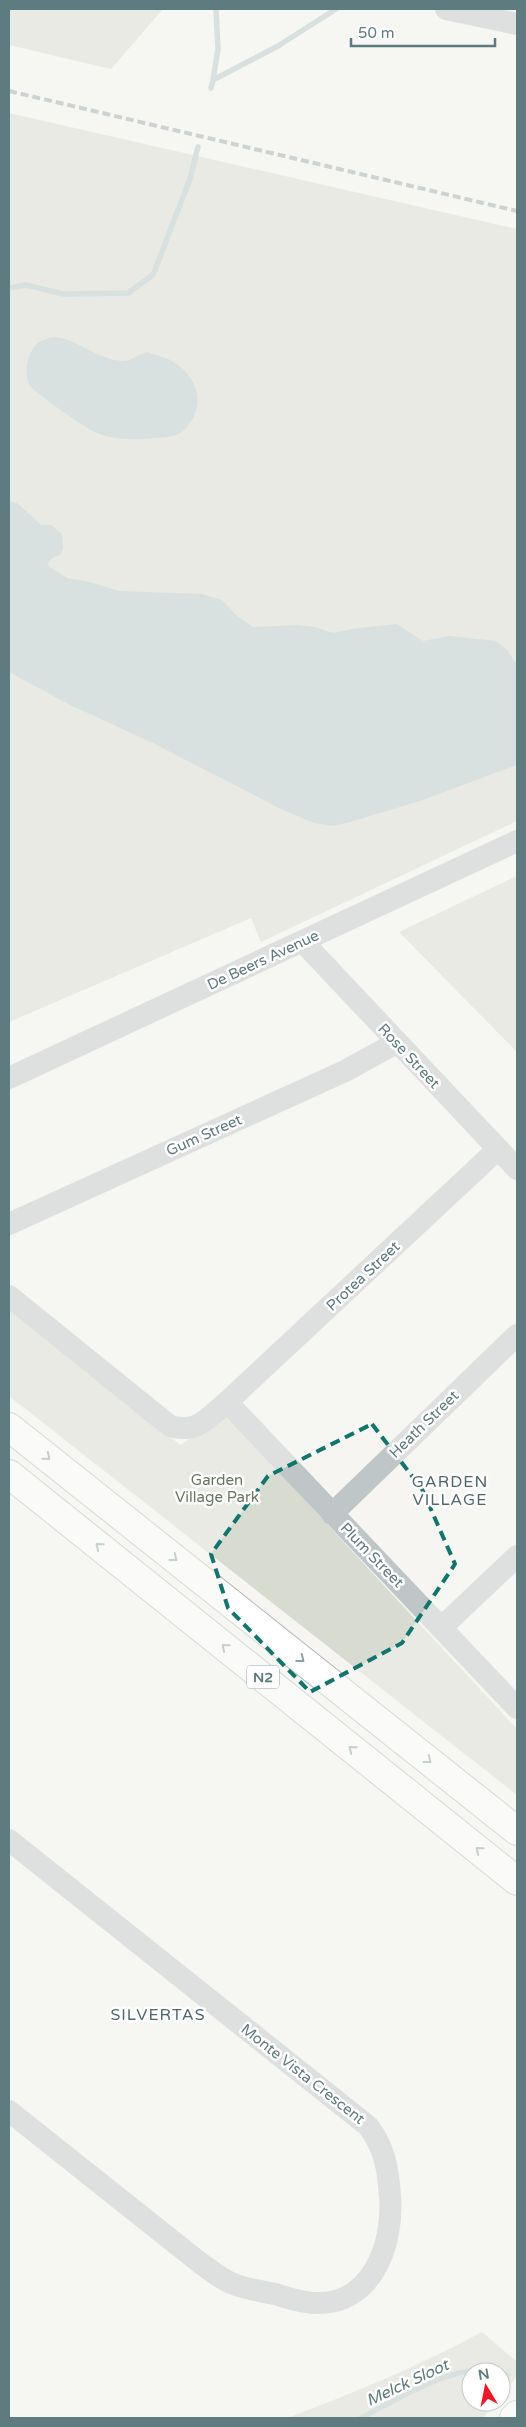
<svg xmlns="http://www.w3.org/2000/svg" width="526" height="2427" font-family="'Varela Round',sans-serif">
<style>
.green{fill:#d8dbd0}
.water{fill:#b3c8c7}
.lines{fill:none;stroke-linecap:round;stroke-linejoin:round}
.stream{stroke:#b3c8c7;stroke-width:5.5}
.secondary-casing{stroke:#b0babc;stroke-width:30}
.highway-casing{stroke:#b1b8ba;stroke-width:30}
.street{stroke:#bec6c7;stroke-width:22}
.secondary{stroke:#fff;stroke-width:28}
.highway{stroke:#fff;stroke-width:28}
.rail{stroke:#9ba8aa;stroke-width:4;stroke-dasharray:8 4;stroke-linecap:butt}
.oneway{stroke:#8ea3a6}
.marked{fill:none;stroke:#0f766e;stroke-width:4;stroke-dasharray:10 6;stroke-linejoin:round}
.labels{text-anchor:middle;stroke-width:5;stroke-linejoin:round;paint-order:stroke}
.shield{fill:#fff;stroke:#8ea3a6;stroke-width:1}
.shield-label{font-size:14px;font-weight:bold;fill:#5e7b80}
.street-label{font-size:15px;fill:#5e7b80;stroke:#fff}
.park-label{font-size:15px;fill:#6a775d;stroke:#fff}
.neighbourhood-label{font-size:16px;letter-spacing:1px;fill:#51676a;stroke:#fff}
.water-label{font-size:16px;font-style:italic;fill:#597c7a;stroke:#fff}
</style>
<rect width="100%" height="100%" fill="#f6f5f2"/>
<path class="green" d="M9 9H163L111 69 9 45Z
M9 113 517 229V821L261 942 251 918 9 1022Z
M517 876V1052L399 932Z
M9 1298 180 1445 227 1416 517 1729V1795L9 1396Z
M482 2332 517 2362V2376L501 2396V2372H471V2402H496L483 2418H287C354 2393 419 2366 482 2332Z"/>
<path class="water" d="M56 337C79 340 98 360 122 361 129 362 140 354 147 352 155 355 165 357 172 361 200 378 207 408 183 431 175 438 163 437 154 438 135 440 114 440 97 433 87 429 33 392 29 384 25 375 26 363 30 354 36 342 43 338 56 337Z
M9 501 17 503 41 525H51L62 534 63 548 60 555 52 558 47 565 67 578 90 582 119 591 202 594 222 600 237 616 253 627 298 625 315 627 333 633 352 629 397 624 423 641 449 636 496 641 508 651 517 665V765L420 801 350 822 333 826 314 823 281 809 153 743 68 704 9 672Z"/>
<g class="lines">
<path class="stream" d="M213 80 218 49 216 9
M211 88 213 80 278 46 336 9
M9 288 26 285 63 294 128 293 153 275 190 179 198 147
M501 2373 507 2375
M361 2418C399 2399 451 2363 495 2372"/>
<defs>
<path id="secondary" d="M514 2418 517 2415"/>
<path id="highway" d="M9 1427 517 1831
M9 1474 517 1881"/>
</defs>
<use href="#secondary" class="secondary-casing"/>
<use href="#highway" class="highway-casing"/>
<path class="street" d="M446 9 517 24
M303 942 517 1169
M9 1078 517 841
M9 1224 345 1071 396 1043
M9 1296 170 1426C198 1434 207 1418 227 1402L498 1149
M227 1402 517 1708
M332 1514 517 1335
M441 1628 517 1556
M9 1840 368 2126C385 2148 388 2169 390 2196 394 2244 372 2305 316 2303 302 2303 288 2298 275 2294 261 2291 244 2289 231 2283 219 2278 209 2269 199 2262L9 2111"/>
<use href="#secondary" class="secondary"/>
<use href="#highway" class="highway"/>
<path class="rail" d="M9 91 517 211"/>
</g>
<defs><path id="oneway-chevron" d="M-2-3.5L2.5 0L-2 3.5" fill="none" stroke-width="1.6" stroke-linecap="round" stroke-linejoin="round" transform="scale(1.25)"/></defs>
<g class="oneway">
<use href="#oneway-chevron" transform="translate(47 1457) rotate(39)"/>
<use href="#oneway-chevron" transform="translate(99 1546) rotate(-141)"/>
<use href="#oneway-chevron" transform="translate(174 1558) rotate(38)"/>
<use href="#oneway-chevron" transform="translate(225 1647) rotate(-141)"/>
<use href="#oneway-chevron" transform="translate(301 1659) rotate(38)"/>
<use href="#oneway-chevron" transform="translate(352 1749) rotate(-141)"/>
<use href="#oneway-chevron" transform="translate(428 1760) rotate(38)"/>
<use href="#oneway-chevron" transform="translate(479 1850) rotate(-141)"/>
</g>
<path d="M0 0H526V2427H0ZM372 1424 422 1489 455 1564 402 1643 310 1692 228 1608 211 1554 268 1476Z" fill="#f6f5f2" fill-opacity=".55" fill-rule="evenodd"/>
<path class="marked" d="M372 1424 422 1489 455 1564 402 1643 310 1692 228 1608 211 1554 268 1476Z"/>
<g class="labels">
<rect class="shield" x="247" y="1665.5" width="32" height="23" rx="4"/>
<g class="shield-label">
<text x="263" y="1682">N2</text>
</g>
<g class="street-label">
<text transform="translate(263 960) rotate(-25)" y="5">De Beers Avenue</text>
<text transform="translate(409 1056) rotate(47)" y="5">Rose Street</text>
<text transform="translate(204 1135) rotate(-24)" y="5">Gum Street</text>
<text transform="translate(363 1276) rotate(-43)" y="5">Protea Street</text>
<text transform="translate(424 1424) rotate(-44)" y="5">Heath Street</text>
<text transform="translate(372 1555) rotate(46)" y="5">Plum Street</text>
<text transform="translate(303 2074) rotate(38)" y="5">Monte Vista Crescent</text>
</g>
<g class="park-label">
<text x="217" y="1485">Garden<tspan x="217" dy="17">Village Park</tspan></text>
</g>
<g class="neighbourhood-label">
<text x="450" y="1487">GARDEN<tspan x="450" dy="18">VILLAGE</tspan></text>
<text x="158" y="2020">SILVERTAS</text>
</g>
<g class="water-label">
<text transform="translate(407 2382) rotate(-25)" y="6">Melck Sloot</text>
</g>
</g>
<rect width="526" height="2427" fill="none" stroke="#5e7b80" stroke-width="20"/>
<g transform="translate(486 2387) rotate(350)"><circle r="24" fill="#ffffff" stroke="#bfcacc"/>
<path d="M0-4L9 19L0 12L-9 19Z" fill="#f31526"/>
<text y="-8" font-size="14" font-weight="bold" text-anchor="middle" fill="#5e7b80">N</text>
</g>
<path d="M351 38v8h144v-8" fill="none" stroke="#5e7b80" stroke-width="2.5"/>
<text x="358" y="38" font-size="15" fill="#5e7b80" stroke="#ffffff" stroke-width="4" paint-order="stroke">50 m</text>
</svg>
